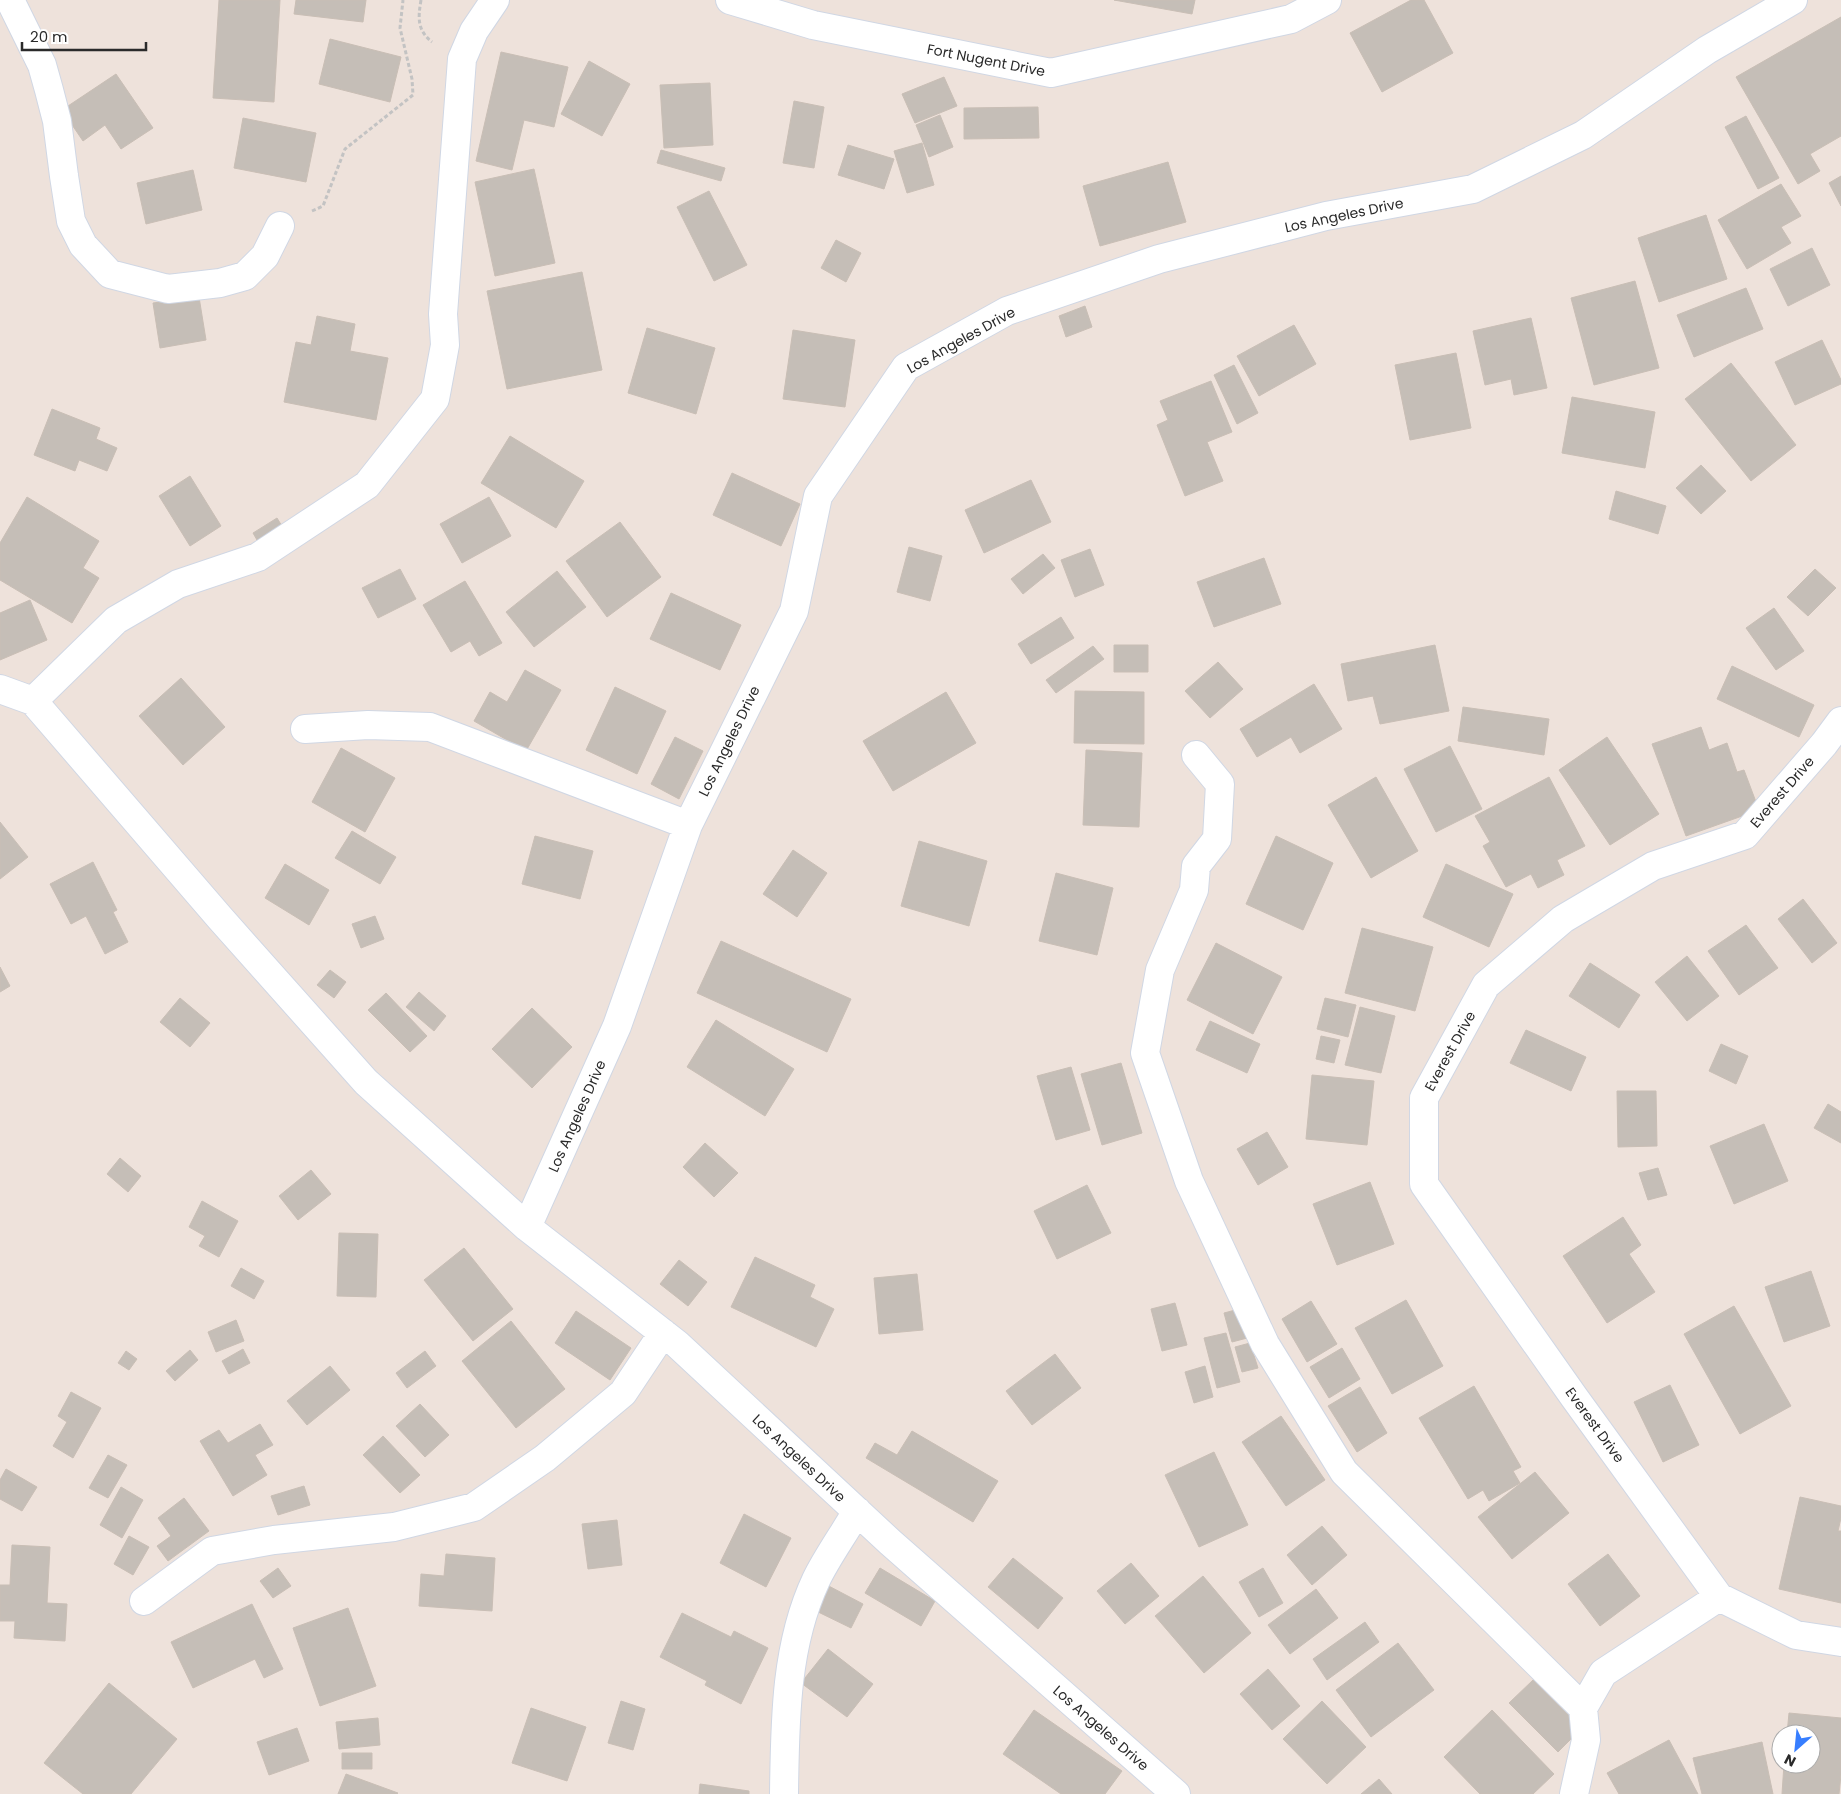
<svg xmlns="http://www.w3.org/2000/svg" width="1841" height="1794" font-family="Poppins,sans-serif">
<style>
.building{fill:#c5beb7;stroke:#c9beb5}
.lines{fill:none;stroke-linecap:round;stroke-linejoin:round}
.minor-casing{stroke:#d0d7e4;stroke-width:30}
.path{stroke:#c3c3c3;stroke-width:3;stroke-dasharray:4 2.5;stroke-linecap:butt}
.minor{stroke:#fff;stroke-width:28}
.labels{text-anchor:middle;stroke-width:4;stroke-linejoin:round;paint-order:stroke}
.street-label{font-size:14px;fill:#2a2a2a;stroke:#fff}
</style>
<rect width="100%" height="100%" fill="#eee2db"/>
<path class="building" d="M219 0H280L274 102 213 98Z
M296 0H366L363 22 294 14Z
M1114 0H1195L1192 14Z
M1411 0H1424L1453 53 1382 92 1350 33Z
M1841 17V136L1810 154 1820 171 1798 184 1736 77Z
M330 39 401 57 390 102 319 84Z
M501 52 568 67 554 127 524 120 512 170 476 161Z
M589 61 630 84 602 136 561 114Z
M116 74 153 128 121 149 105 125 83 141 62 110Z
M944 77 957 106 915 123 902 94Z
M710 83 713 145 664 148 660 85Z
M794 101 824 107 814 168 783 163Z
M1038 107 1039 138 964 139V108Z
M940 115 953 147 929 157 916 125Z
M1746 116 1779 178 1758 189 1725 127Z
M243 118 316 133 306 182 234 168Z
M922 143 934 185 907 193 894 151Z
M848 145 894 159 884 189 838 175Z
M661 150 725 168 721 181 657 163Z
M1168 162 1186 222 1100 246 1083 186Z
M534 169 555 263 495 276 475 182Z
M193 170 202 210 146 224 137 183Z
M1841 176V206L1829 183Z
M1781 184 1801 216 1781 227 1791 243 1747 269 1718 220Z
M709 191 747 265 714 281 677 207Z
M1706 215 1727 279 1659 302 1638 238Z
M836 240 861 253 846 282 821 268Z
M1812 248 1830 285 1788 306 1770 269Z
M582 272 602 370 507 389 487 291Z
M1635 281 1659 368 1594 385 1571 298Z
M1746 288 1763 329 1694 357 1677 315Z
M199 297 206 340 160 348 153 303Z
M1085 306 1092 327 1066 337 1059 316Z
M317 316 355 324 350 351 388 358 376 420 284 402 296 342 311 345Z
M1531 318 1547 388 1514 395 1511 379 1485 385 1473 331Z
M1294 325 1316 364 1259 396 1237 356Z
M647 328 715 348 696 414 628 393Z
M793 330 855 340 845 407 783 399Z
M1822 340 1841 380V384L1795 405 1775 362Z
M1456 353 1471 428 1410 440 1395 365Z
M1731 363 1796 445 1751 481 1685 399Z
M1234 365 1258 413 1237 424 1214 375Z
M1211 381 1232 432 1207 442 1223 481 1185 496 1157 425 1168 420 1160 401Z
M1572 397 1655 412 1645 468 1562 453Z
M52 409 100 428 96 439 117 448 107 471 79 460 75 471 34 455Z
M510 436 584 481 556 528 481 483Z
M1701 465 1726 491 1701 514 1676 488Z
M732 473 800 504 781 546 713 515Z
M190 476 221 526 190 546 159 496Z
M1031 480 1051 522 984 553 965 510Z
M1616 491 1666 506 1658 534 1609 519Z
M27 497 99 541 83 568 99 578 72 623 0 580V543Z
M489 497 511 536 462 563 440 524Z
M277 518 285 531 261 547 253 533Z
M620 522 661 577 607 617 566 561Z
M909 547 942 556 930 601 897 592Z
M1090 549 1104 585 1075 597 1061 560Z
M1043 554 1055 568 1023 594 1011 579Z
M1264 558 1281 604 1214 627 1197 582Z
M400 569 416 599 378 618 362 588Z
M1815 569 1836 588 1808 616 1787 597Z
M557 571 586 607 534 647 506 612Z
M465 581 502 643 479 656 470 641 451 652 423 605Z
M671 593 741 625 720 670 650 639Z
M30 600 47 640 0 660V613Z
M1774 608 1804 651 1776 670 1746 628Z
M1061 617 1074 638 1031 664 1018 644Z
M1114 645H1148V672H1114Z
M1435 645 1449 711 1380 724 1373 696 1348 701 1341 664Z
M1093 646 1104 659 1056 693 1046 680Z
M1218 662 1243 689 1210 718 1185 691Z
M1732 666 1814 705 1799 737 1717 699Z
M525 670 561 690 526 751 474 721 490 692 507 702Z
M181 678 225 727 183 765 139 716Z
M1314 684 1342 729 1300 753 1291 737 1257 757 1240 729Z
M615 687 666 711 637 774 586 750Z
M1075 691 1144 692V744L1074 743Z
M946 692 976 743 893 791 863 741Z
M1463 707 1549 719 1544 755 1458 741Z
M1701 727 1709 750 1727 743 1737 772 1744 770 1759 810 1686 836 1652 744Z
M675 737 703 751 679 799 651 784Z
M1607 737 1659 814 1610 845 1559 770Z
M1450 746 1482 809 1436 832 1404 769Z
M341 748 395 778 365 832 312 802Z
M1086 750 1142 753 1139 827 1083 825Z
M1376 777 1418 851 1371 878 1328 805Z
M1549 777 1585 846 1557 860 1564 875 1538 888 1531 874 1506 887 1483 846 1490 842 1475 816Z
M0 822 28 857 0 879Z
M352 831 396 857 380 884 335 858Z
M535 836 593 851 580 899 522 884Z
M1276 836 1333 863 1303 930 1246 904Z
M919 841 987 861 969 926 901 906Z
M793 850 827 873 797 917 763 894Z
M93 862 117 910 113 912 128 942 105 954 86 916 71 924 50 884Z
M285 864 329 890 309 925 265 898Z
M1446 864 1513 894 1489 947 1423 917Z
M1056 873 1113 888 1097 955 1039 941Z
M1803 899 1837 943 1812 963 1778 919Z
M375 916 384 939 361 948 352 924Z
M1746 925 1778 968 1739 995 1708 951Z
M1362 928 1433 947 1415 1011 1345 993Z
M721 941 851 999 827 1052 697 993Z
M1216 943 1282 977 1253 1034 1187 1000Z
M1687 956 1719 996 1687 1021 1655 982Z
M1590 963 1640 995 1619 1028 1569 996Z
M0 967 10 986 0 992Z
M330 970 346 982 334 998 317 985Z
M419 992 446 1016 434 1031 406 1007Z
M386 993 427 1036 410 1052 368 1010Z
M180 998 210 1023 190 1047 160 1022Z
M1325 998 1356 1005 1348 1037 1317 1029Z
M1360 1007 1395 1016 1381 1073 1345 1065Z
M532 1008 572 1047 532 1088 492 1049Z
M716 1020 794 1069 765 1116 687 1067Z
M1210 1021 1260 1044 1247 1073 1196 1050Z
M1526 1030 1586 1057 1571 1091 1510 1063Z
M1321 1036 1340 1040 1334 1063 1316 1059Z
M1721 1044 1748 1056 1736 1084 1709 1071Z
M1121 1063 1142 1133 1102 1145 1081 1074Z
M1071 1067 1090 1130 1056 1140 1037 1076Z
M1312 1075 1374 1081 1367 1145 1306 1139Z
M1617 1091H1656L1657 1146 1618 1147Z
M1828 1104 1841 1112V1143L1814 1128Z
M1764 1124 1788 1181 1734 1204 1710 1146Z
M1267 1132 1288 1167 1258 1185 1237 1149Z
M705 1143 738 1173 714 1197 683 1167Z
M120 1158 141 1176 128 1192 107 1174Z
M1658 1168 1667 1195 1648 1200 1639 1173Z
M311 1170 331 1194 298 1220 279 1196Z
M1370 1182 1394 1244 1337 1265 1313 1204Z
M1087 1185 1111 1233 1057 1259 1034 1211Z
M202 1201 238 1221 219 1257 199 1246 205 1236 189 1227Z
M1623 1217 1641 1245 1629 1254 1655 1292 1607 1323 1563 1256Z
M339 1233 378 1234 376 1297 337 1296Z
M464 1248 513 1309 473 1341 424 1280Z
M755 1257 815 1285 810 1297 834 1309 816 1347 731 1307Z
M679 1260 707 1282 688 1306 660 1284Z
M241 1268 264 1281 254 1299 231 1286Z
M1811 1271 1830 1326 1784 1342 1765 1287Z
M917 1274 923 1330 879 1334 874 1278Z
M1406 1300 1443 1366 1392 1394 1355 1328Z
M1311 1301 1337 1344 1307 1362 1282 1319Z
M1175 1303 1187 1345 1162 1351 1151 1309Z
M1734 1306 1791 1406 1740 1434 1684 1334Z
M1243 1308 1251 1337 1232 1342 1224 1313Z
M576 1311 631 1348 610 1380 555 1343Z
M236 1320 244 1341 216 1352 208 1332Z
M511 1321 565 1389 516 1428 462 1361Z
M1226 1333 1240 1382 1217 1388 1204 1338Z
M1250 1343 1258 1368 1242 1372 1235 1347Z
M1342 1348 1360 1379 1329 1398 1310 1367Z
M243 1349 250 1363 229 1374 222 1361Z
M190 1350 198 1360 175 1381 166 1371Z
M126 1351 137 1359 129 1370 118 1363Z
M425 1351 436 1366 407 1388 396 1373Z
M1055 1354 1081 1388 1032 1425 1006 1391Z
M330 1366 350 1390 307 1425 287 1401Z
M1205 1366 1213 1397 1194 1403 1185 1372Z
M1670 1385 1699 1445 1663 1462 1634 1402Z
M1474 1386 1521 1467 1513 1471 1520 1483 1489 1501 1483 1490 1468 1499 1419 1418Z
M1360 1387 1387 1433 1357 1452 1328 1406Z
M71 1392 101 1408 73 1458 53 1446 67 1422 58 1416Z
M420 1404 449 1435 425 1457 396 1426Z
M1281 1416 1325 1480 1286 1506 1242 1442Z
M260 1424 273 1445 255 1455 267 1475 233 1496 200 1441 219 1430 228 1443Z
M912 1431 998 1481 973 1522 866 1458 875 1443 897 1455Z
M383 1436 420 1475 400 1493 363 1455Z
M1214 1452 1248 1525 1199 1547 1165 1475Z
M108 1455 127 1465 108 1498 89 1488Z
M6 1469 37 1487 22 1511 0 1499V1480Z
M1535 1472 1569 1513 1512 1559 1478 1517Z
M304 1486 310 1505 278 1515 271 1496Z
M121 1487 143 1500 122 1538 100 1525Z
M1800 1497 1841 1506V1518L1838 1531H1841V1603L1779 1589Z
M184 1498 209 1531 168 1561 157 1546 171 1536 158 1518Z
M744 1514 791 1538 766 1587 720 1563Z
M617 1520 622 1565 588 1569 582 1524Z
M1322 1526 1347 1555 1312 1585 1287 1555Z
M129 1536 149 1547 133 1575 114 1564Z
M12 1545 50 1547 47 1603 67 1604 65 1641 14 1638 15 1621H0V1585H10Z
M446 1554 495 1558 492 1611 419 1606 421 1574 444 1576Z
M1608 1554 1640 1596 1600 1626 1568 1584Z
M1013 1558 1063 1598 1038 1629 988 1587Z
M1131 1563 1159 1596 1125 1624 1097 1591Z
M278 1568 291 1586 273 1598 260 1581Z
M880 1568 935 1601 921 1626 865 1593Z
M1263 1568 1283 1603 1259 1617 1239 1582Z
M1203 1576 1251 1633 1204 1673 1155 1616Z
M823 1583 863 1604 851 1628 810 1608Z
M1316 1589 1338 1618 1290 1654 1268 1625Z
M252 1604 283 1669 264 1678 255 1659 193 1688 171 1642Z
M348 1608 376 1686 320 1706 293 1628Z
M682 1613 731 1637 734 1631 768 1648 741 1704 705 1685 707 1681 660 1657Z
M1365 1622 1379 1642 1327 1680 1313 1659Z
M1398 1643 1434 1690 1371 1737 1336 1690Z
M828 1649 873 1684 847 1717 801 1683Z
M1268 1669 1300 1706 1272 1730 1240 1694Z
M1533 1680 1582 1728 1558 1752 1509 1703Z
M109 1683 177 1739 131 1794H83L44 1763Z
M621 1701 645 1709 633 1750 608 1743Z
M1322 1701 1366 1747 1327 1784 1283 1739Z
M531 1708 586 1727 567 1781 512 1763Z
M1034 1710 1122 1771 1105 1794H1061L1003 1754Z
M1492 1710 1554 1774 1533 1794H1480L1444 1757Z
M1789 1713 1841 1718V1775L1839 1794H1782L1784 1764H1811V1734H1787Z
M378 1718 380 1745 339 1749 336 1722Z
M297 1728 309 1761 269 1775 257 1742Z
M1669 1740 1698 1794H1619L1607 1773Z
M1762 1742 1773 1794H1702L1693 1758Z
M342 1753H372V1769H342Z
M346 1774 398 1793 397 1794H338Z
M1379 1779 1392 1794H1361Z
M700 1784 749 1791V1794H699Z"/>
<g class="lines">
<defs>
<path id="minor" d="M10 0 42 65 49 90 57 121 64 176 71 221 83 245 110 274 168 289 220 283 245 276 265 256 280 226
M730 0 813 25 1051 73 1291 19 1327 0
M0 689 33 701 220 918 366 1082 527 1227
M33 701 116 620 178 584 258 557 367 485 435 399 445 345 443 314 462 59 474 31 495 0
M1841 721 1824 744 1745 835 1653 866 1563 919 1486 985 1424 1098V1184L1574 1397 1719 1597 1796 1635 1841 1642
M305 729 368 725 430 727 688 825
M1196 755 1220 784 1217 839 1196 866 1194 890 1160 970 1145 1053 1189 1181 1265 1344 1344 1472 1583 1708
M144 1601 212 1551 274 1540 394 1527 474 1507 545 1458 623 1393 663 1333
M784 1794C785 1722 785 1646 816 1580 827 1557 844 1534 857 1511
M1176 1794 890 1542 677 1344 527 1227 617 1026 688 825 794 611 818 496 906 367 1007 311 1159 259 1326 216 1473 189 1583 135 1707 50 1793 0
M1574 1794 1586 1740 1583 1708 1603 1673 1719 1597"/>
</defs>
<use href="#minor" class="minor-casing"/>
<path class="path" d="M421 0C418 18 417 30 432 42
M312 211 323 206 345 149 413 95 412 79 400 28 403 0"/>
<use href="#minor" class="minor"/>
</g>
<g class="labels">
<g class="street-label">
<text transform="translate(986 60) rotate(11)" y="5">Fort Nugent Drive</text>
<text transform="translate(1344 215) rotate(-12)" y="5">Los Angeles Drive</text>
<text transform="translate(961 340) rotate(-29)" y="5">Los Angeles Drive</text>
<text transform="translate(729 741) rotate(-64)" y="5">Los Angeles Drive</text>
<text transform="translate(1782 792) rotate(-49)" y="5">Everest Drive</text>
<text transform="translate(1450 1051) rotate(-61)" y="5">Everest Drive</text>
<text transform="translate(577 1116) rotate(-66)" y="5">Los Angeles Drive</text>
<text transform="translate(1595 1425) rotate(54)" y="5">Everest Drive</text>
<text transform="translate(799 1458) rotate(43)" y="5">Los Angeles Drive</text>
<text transform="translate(1101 1728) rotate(41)" y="5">Los Angeles Drive</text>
</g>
</g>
<g transform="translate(1796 1749) rotate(207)"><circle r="24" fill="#ffffff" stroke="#aaaaaa"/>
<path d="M0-4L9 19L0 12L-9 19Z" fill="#377eff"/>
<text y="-8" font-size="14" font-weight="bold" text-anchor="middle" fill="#2a2a2a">N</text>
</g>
<path d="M22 42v8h124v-8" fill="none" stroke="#2a2a2a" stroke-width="2.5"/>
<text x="30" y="42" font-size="15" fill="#2a2a2a" stroke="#ffffff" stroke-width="4" paint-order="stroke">20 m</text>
</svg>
